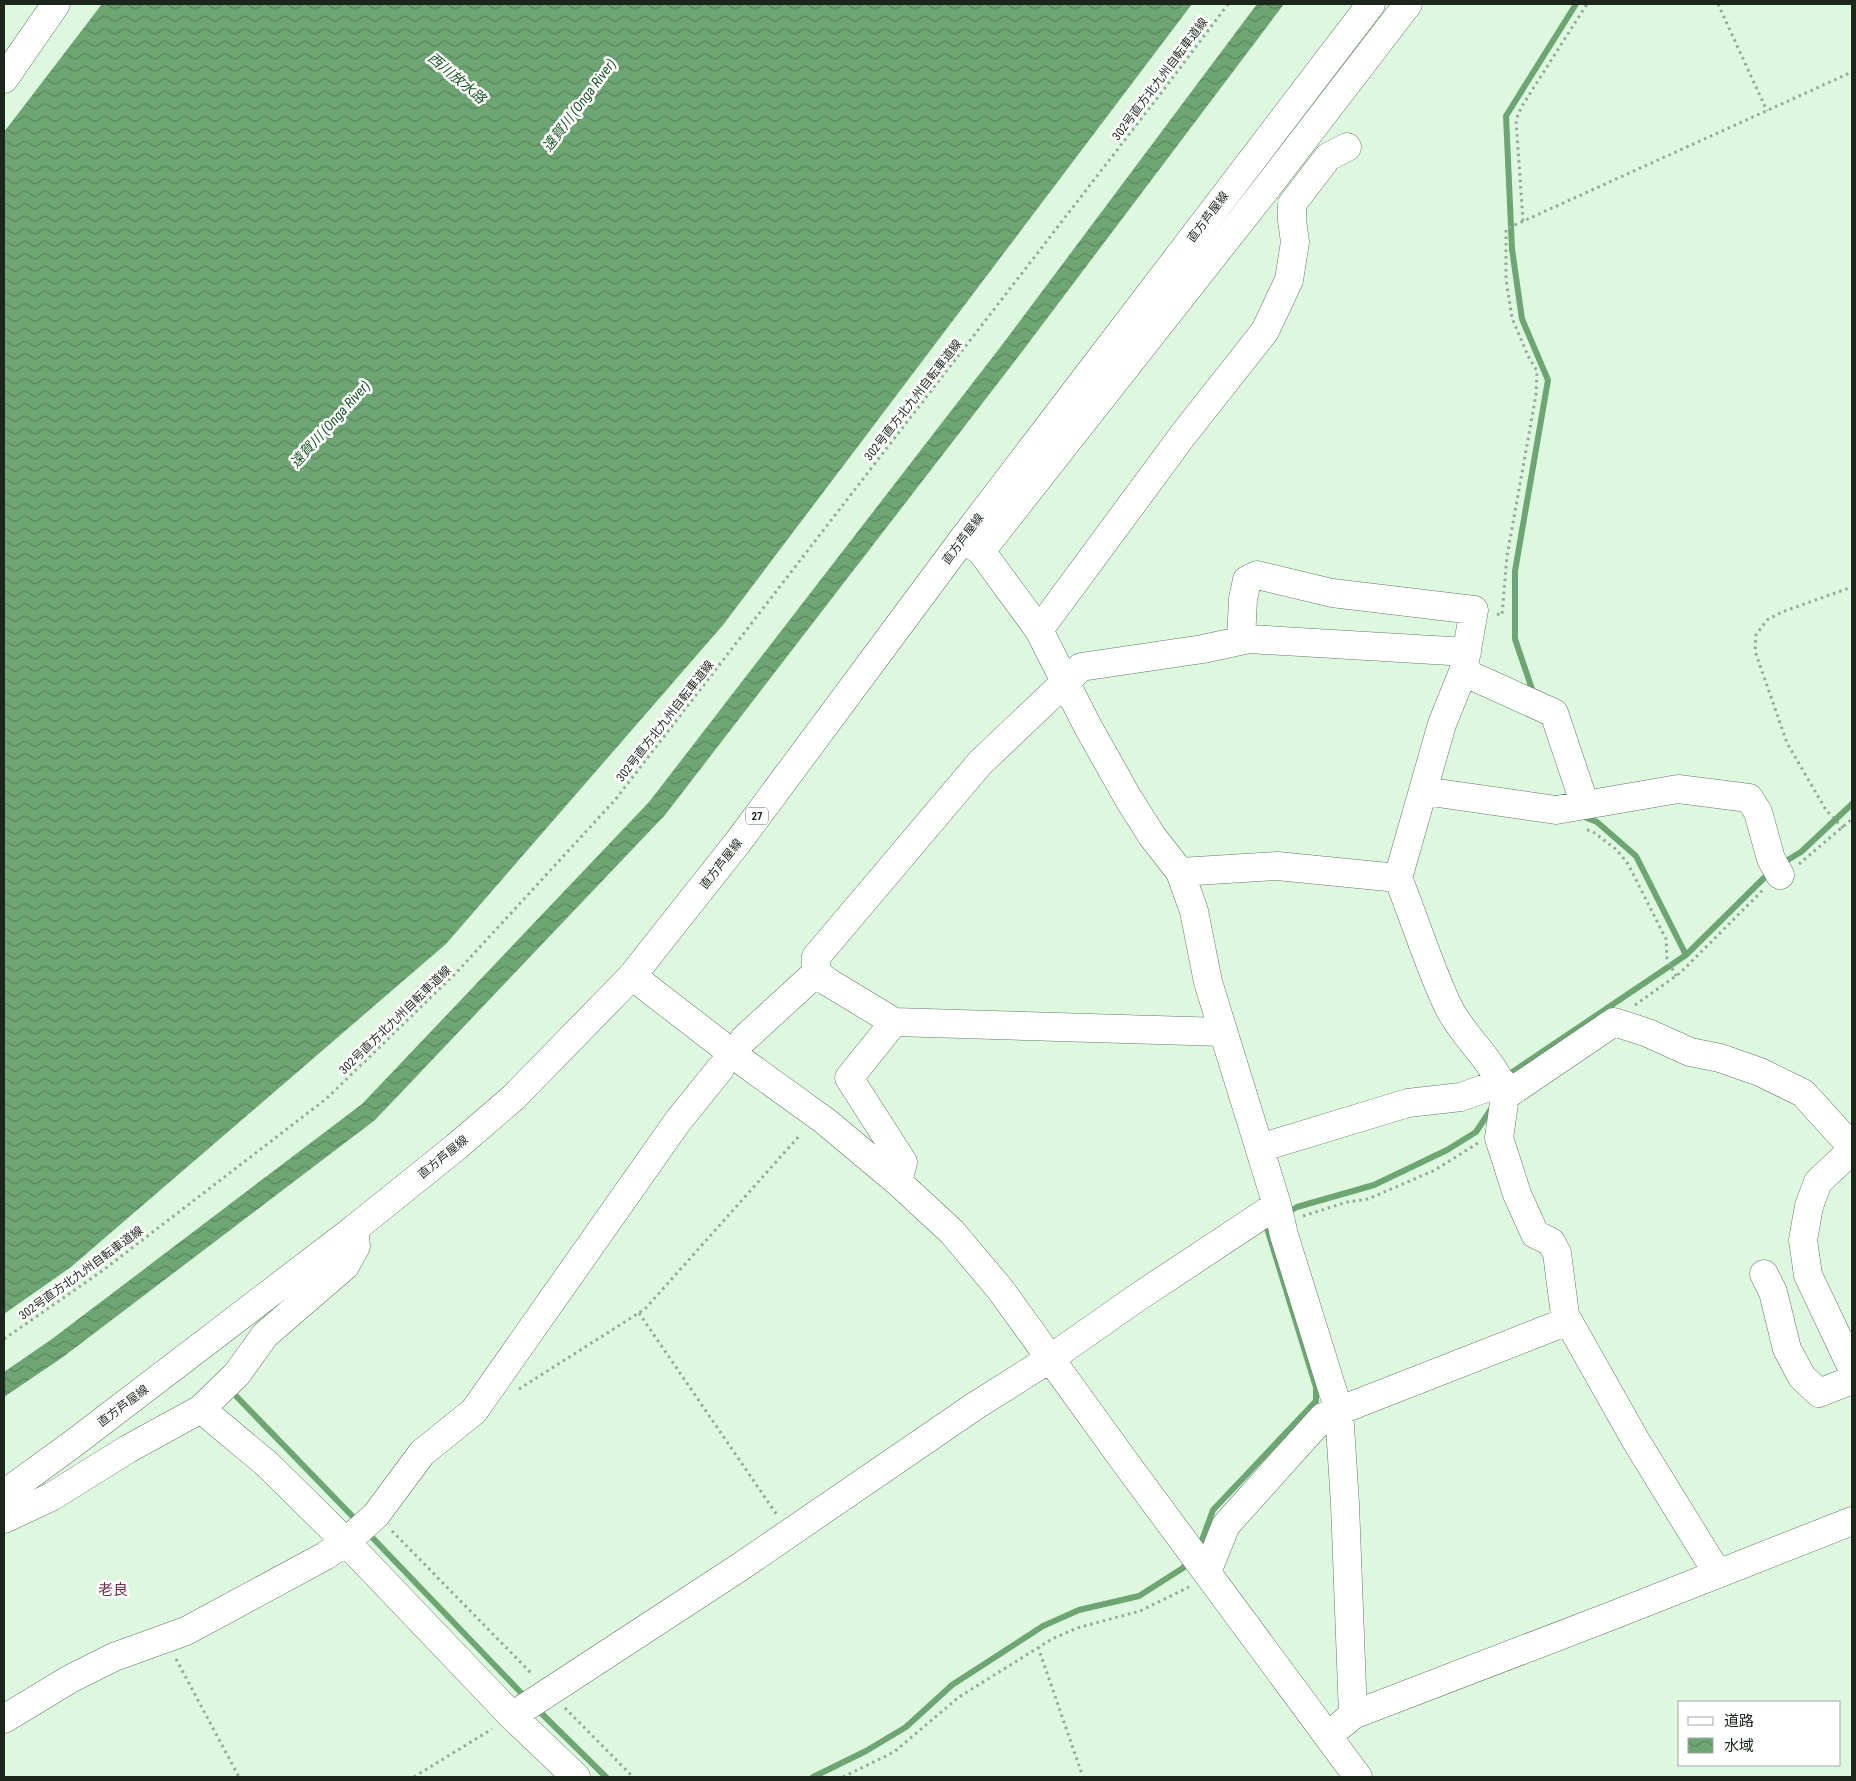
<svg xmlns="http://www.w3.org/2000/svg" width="1856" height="1781" font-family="'Roboto Condensed','Noto Sans JP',sans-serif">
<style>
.water{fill:url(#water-waves)}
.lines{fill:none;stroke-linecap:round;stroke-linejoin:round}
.stream{stroke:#6da673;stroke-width:6}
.minor-casing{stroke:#637a64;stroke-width:29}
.major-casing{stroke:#637a64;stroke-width:29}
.path{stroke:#95a997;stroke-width:3;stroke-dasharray:2.5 4;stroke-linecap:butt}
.minor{stroke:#fff;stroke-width:28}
.major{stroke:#fff;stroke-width:28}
.labels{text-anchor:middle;stroke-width:5;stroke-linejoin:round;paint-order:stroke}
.shield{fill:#fff;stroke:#606761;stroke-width:1}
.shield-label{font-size:11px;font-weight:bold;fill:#1c261d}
.street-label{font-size:12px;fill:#1c261d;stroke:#fff}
.water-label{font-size:14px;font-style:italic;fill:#1a5726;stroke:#fff}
.quarter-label{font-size:15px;fill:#732f49;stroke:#fff}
</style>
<defs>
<pattern id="water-waves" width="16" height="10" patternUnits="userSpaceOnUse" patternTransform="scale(1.25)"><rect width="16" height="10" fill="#6da673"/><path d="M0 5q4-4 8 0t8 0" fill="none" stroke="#59875e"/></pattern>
</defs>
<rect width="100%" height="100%" fill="#def8e0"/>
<path class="water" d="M102 4H1192L723 625 446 944 71 1267 4 1314V132Z
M1257 4H1284L1021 353 665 815 375 1120 63 1357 4 1397V1372L52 1339 362 1104 649 802 1005 341Z"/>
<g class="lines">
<path class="stream" d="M1534 695 1515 639V571L1548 380 1522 319 1512 249 1506 116 1576 4
M1582 816 1597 822 1636 856 1686 955
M1781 864 1801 852 1852 804
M1507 1080 1511 1073 1686 955 1771 871
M1285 1214 1297 1207 1374 1185 1447 1150 1476 1132 1493 1106
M237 1397 358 1522
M366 1531 527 1699
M1197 1548 1202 1540 1213 1510 1316 1401V1387L1266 1225 1270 1222
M536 1708 606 1777
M813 1777 866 1751 906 1727 952 1685 1043 1626 1079 1610 1139 1596 1183 1568 1188 1561"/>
<defs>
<path id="minor" d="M4 79 56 4
M963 539 981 551 1039 630 1087 725 1128 798 1152 836 1180 872 1194 911 1208 982 1277 1205 1284 1235 1339 1411 1345 1504 1353 1715
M981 551 1262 194 1408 4
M1039 630 1183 435 1265 331 1289 280 1295 242 1292 220V204L1328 157 1347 147
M1241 640 1243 599 1247 580 1257 575 1332 593 1474 610 1463 672 1442 724 1398 878
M1463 672 1554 713 1585 805
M1424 791 1556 810 1678 789 1749 798 1758 812 1771 859 1780 875
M1180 872 1277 866 1398 878C1415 920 1429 966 1448 1006 1463 1038 1497 1062 1505 1096L1614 1022 1648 1033 1690 1052 1720 1058 1760 1072 1803 1093 1852 1147
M816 973 828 982 894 1022 1223 1032
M632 976 746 1064 825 1121 898 1182 952 1232 1000 1289 1125 1462 1358 1777
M894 1022 849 1078 903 1162 898 1182
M744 1039 816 973V957L980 763 1081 667 1203 649 1249 639 1467 652
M1505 1096 1499 1138 1517 1194 1535 1234 1551 1242 1557 1253 1565 1315 1636 1441 1718 1574
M1260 1148 1408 1103 1461 1097 1502 1082
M1852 1150 1818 1182 1809 1206 1803 1240 1808 1275 1852 1368
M1764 1274 1773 1292 1787 1349 1802 1377 1819 1393 1852 1380
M201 1409 237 1374 265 1335 345 1266 356 1246 354 1229
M4 1519 51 1497 128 1449 201 1409 268 1465 346 1542 512 1716 576 1777
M1207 1572 1226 1525 1323 1417 1568 1321
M512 1716 740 1567 975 1406 1051 1358 1138 1297 1277 1205
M4 1719 70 1679 114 1657 186 1631 325 1556 346 1542 376 1515 422 1453 474 1411 678 1121 720 1069
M1341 1725 1353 1715 1611 1616 1852 1521"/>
<path id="major" d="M4 1494 74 1443 354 1229 456 1147 514 1097 632 976 738 842 963 539 1371 4"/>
</defs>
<use href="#minor" class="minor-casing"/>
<use href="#major" class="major-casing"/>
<path class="path" d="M1718 4 1767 111
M1523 221 1516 120 1522 106 1587 4
M1497 614 1502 615 1507 556 1536 395 1537 371 1528 356 1512 318 1506 279V229L1852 72
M1843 828 1826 810 1787 743 1755 651 1756 635 1767 620 1782 612 1852 587
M1587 830 1592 831 1617 850 1628 864 1666 939 1667 959 1676 976
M1799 864 1852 819
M1635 1005 1680 973 1764 889
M1303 1216 1347 1202 1368 1199 1435 1170 1478 1143
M639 1313 777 1515
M4 1339 102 1271 326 1099 456 973 615 800 1165 88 1228 4
M519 1389 645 1309 800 1135
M392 1531 533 1675
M1038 1647 1083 1777
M176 1659 239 1777
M565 1708 633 1777
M414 1777 492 1729
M843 1777 894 1752 959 1697 1052 1639 1077 1628 1140 1611 1189 1587"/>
<use href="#minor" class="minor"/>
<use href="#major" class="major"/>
</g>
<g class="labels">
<rect class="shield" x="746" y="807.5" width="22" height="17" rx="4"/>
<g class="shield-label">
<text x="757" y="820">27</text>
</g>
<g class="street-label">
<text transform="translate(1160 79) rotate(-53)" y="4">302号直方北九州自転車道線</text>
<text transform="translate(1208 217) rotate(-53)" y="4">直方芦屋線</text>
<text transform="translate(913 400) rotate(-52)" y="4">302号直方北九州自転車道線</text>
<text transform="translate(963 539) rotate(-53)" y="4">直方芦屋線</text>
<text transform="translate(665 721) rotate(-52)" y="4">302号直方北九州自転車道線</text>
<text transform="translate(721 864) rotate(-52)" y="4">直方芦屋線</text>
<text transform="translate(395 1020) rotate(-44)" y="4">302号直方北九州自転車道線</text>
<text transform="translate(443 1157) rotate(-39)" y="4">直方芦屋線</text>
<text transform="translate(81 1273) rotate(-36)" y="4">302号直方北九州自転車道線</text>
<text transform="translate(123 1406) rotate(-37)" y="4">直方芦屋線</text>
</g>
<g class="water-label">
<text transform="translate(457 78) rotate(40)" y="5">西川放水路</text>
<text transform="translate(579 105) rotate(-53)" y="5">遠賀川 (Onga River)</text>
<text transform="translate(330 424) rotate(-48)" y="5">遠賀川 (Onga River)</text>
</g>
<g class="quarter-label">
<text x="113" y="1595">老良</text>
</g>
</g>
<rect width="1856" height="1781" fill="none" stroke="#1c261d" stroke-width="10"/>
<rect x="1678" y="1701" width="162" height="65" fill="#ffffff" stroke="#a4a8a5"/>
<rect x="1688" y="1717" width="25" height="8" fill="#ffffff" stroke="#a4a8a5"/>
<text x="1724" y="1726" font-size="15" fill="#1c261d">道路</text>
<rect x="1688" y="1738" width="25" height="15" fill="url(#water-waves)" stroke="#a4a8a5"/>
<text x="1724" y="1751" font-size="15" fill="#1c261d">水域</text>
</svg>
